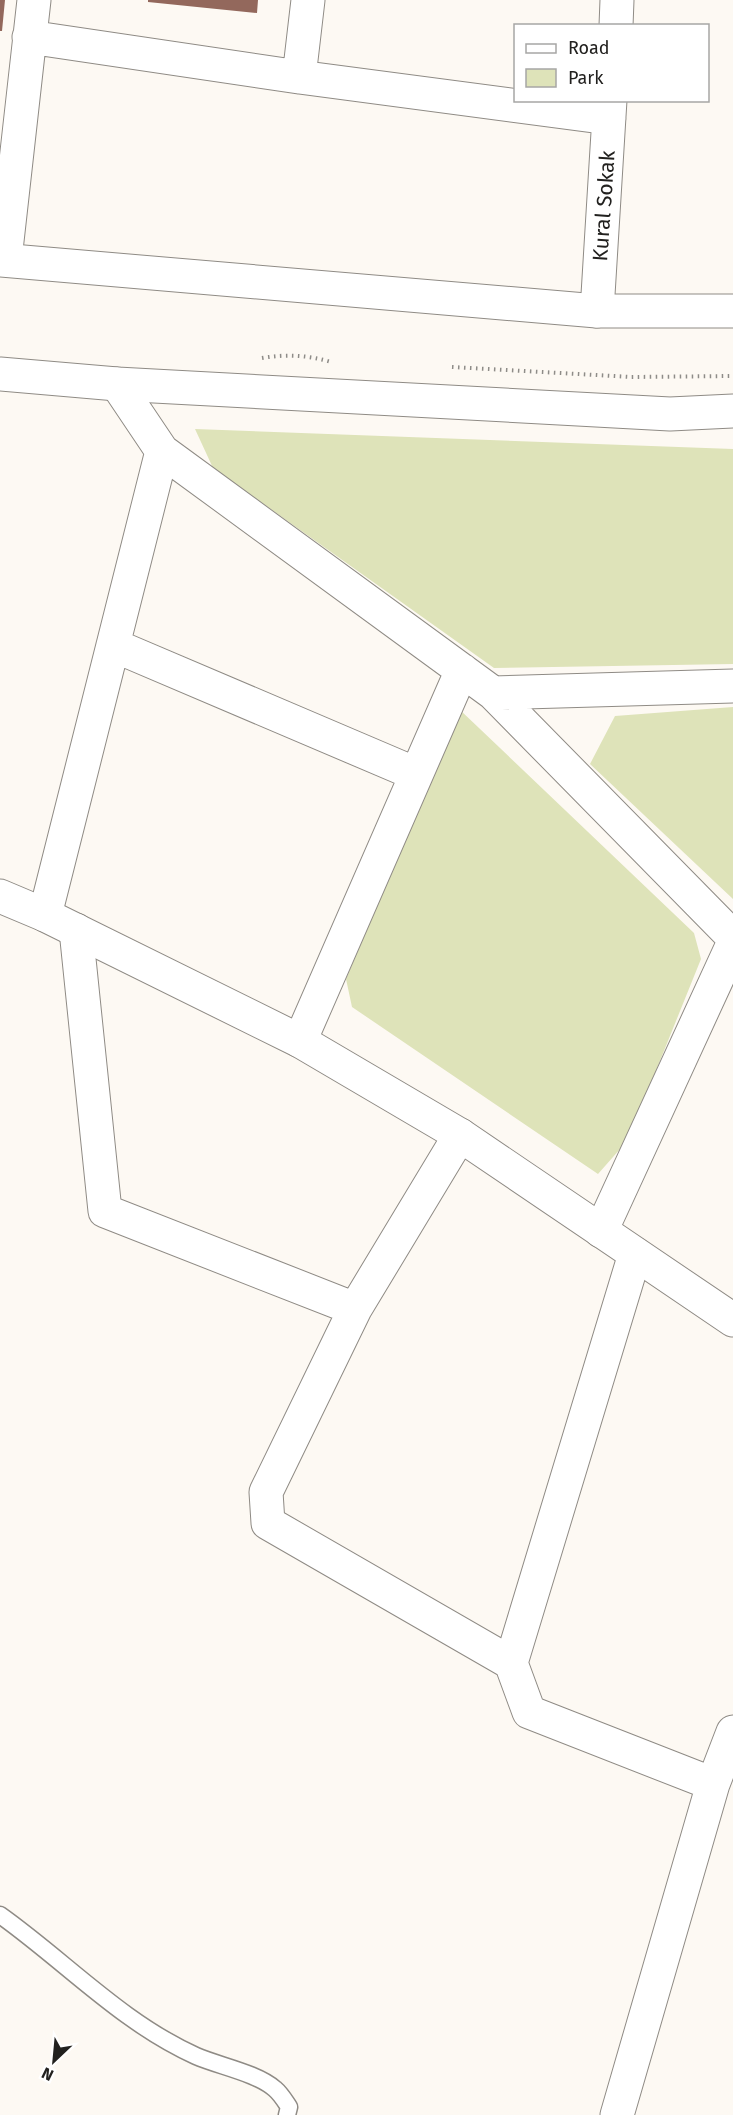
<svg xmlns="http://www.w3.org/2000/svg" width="733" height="2115" font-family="'Fira Sans',sans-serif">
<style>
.green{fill:#dee3b9}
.building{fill:#93685c}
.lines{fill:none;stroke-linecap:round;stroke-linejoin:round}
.lane-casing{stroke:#8f8b85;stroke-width:19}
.street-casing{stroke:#8f8b85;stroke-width:35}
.primary-casing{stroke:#8f8b85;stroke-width:35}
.path{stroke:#8e8c88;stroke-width:4;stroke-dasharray:1.5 4.5;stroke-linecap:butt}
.lane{stroke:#fff;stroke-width:16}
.street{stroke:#fff;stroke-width:33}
.primary{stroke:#fff;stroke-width:33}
.labels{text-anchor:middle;stroke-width:5;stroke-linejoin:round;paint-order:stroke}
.street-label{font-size:21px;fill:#22211f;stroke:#fff}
</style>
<rect width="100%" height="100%" fill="#fdf9f3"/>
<path class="green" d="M195 429 733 449V664L494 668 213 468Z
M733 707V899L590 764 615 716Z
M459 709 694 933 701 959 628 1140 598 1174 352 1007 346 979Z"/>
<path class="building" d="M0 0H5L2 31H0Z
M148 0H258L257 13 148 2Z"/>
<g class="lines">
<defs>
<path id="lane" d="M0 1915C66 1962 121 2022 196 2056 219 2066 257 2073 275 2089 281 2094 285 2101 289 2107L287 2115"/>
<path id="street" d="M308 0 299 77 609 118
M616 26 617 0
M29 37 299 77
M5 259 34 0
M597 311 610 100
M117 384 162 451 493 693 733 937
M113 645 416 774
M493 693 733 686
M45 915 162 451
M76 930 105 1211 355 1309
M300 1041 462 670
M460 1135 355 1309 266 1492 268 1523 511 1663
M601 1231 733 944
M635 1254 511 1663 529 1712 713 1784
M617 2115 713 1784 733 1732"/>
<path id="primary" d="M0 260 597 311H733
M0 374 117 384 670 414 733 411
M0 896 45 915 300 1041 460 1135 733 1320"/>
</defs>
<use href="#lane" class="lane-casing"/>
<use href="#street" class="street-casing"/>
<use href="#primary" class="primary-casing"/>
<path class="path" d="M262 358C286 354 308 355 331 362
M452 367 631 377 733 376"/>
<use href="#lane" class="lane"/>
<use href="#street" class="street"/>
<use href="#primary" class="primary"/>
</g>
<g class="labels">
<g class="street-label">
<text transform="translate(604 206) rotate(-86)" y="7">Kural Sokak</text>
</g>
</g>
<rect x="514" y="24" width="195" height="78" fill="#ffffff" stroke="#a7a6a5" stroke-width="1.5"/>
<rect x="526" y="44" width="30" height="9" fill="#ffffff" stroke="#a7a6a5" stroke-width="1.5"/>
<text x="568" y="54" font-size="18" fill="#22211f">Road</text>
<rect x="526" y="69" width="30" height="18" fill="#dee3b9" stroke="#a7a6a5" stroke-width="1.5"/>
<text x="568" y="84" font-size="18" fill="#22211f">Park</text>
<g transform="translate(54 2061) rotate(206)" stroke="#ffffff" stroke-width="4.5" paint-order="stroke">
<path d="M0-4.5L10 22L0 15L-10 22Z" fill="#22211f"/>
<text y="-9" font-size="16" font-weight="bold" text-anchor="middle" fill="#22211f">N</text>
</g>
</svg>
